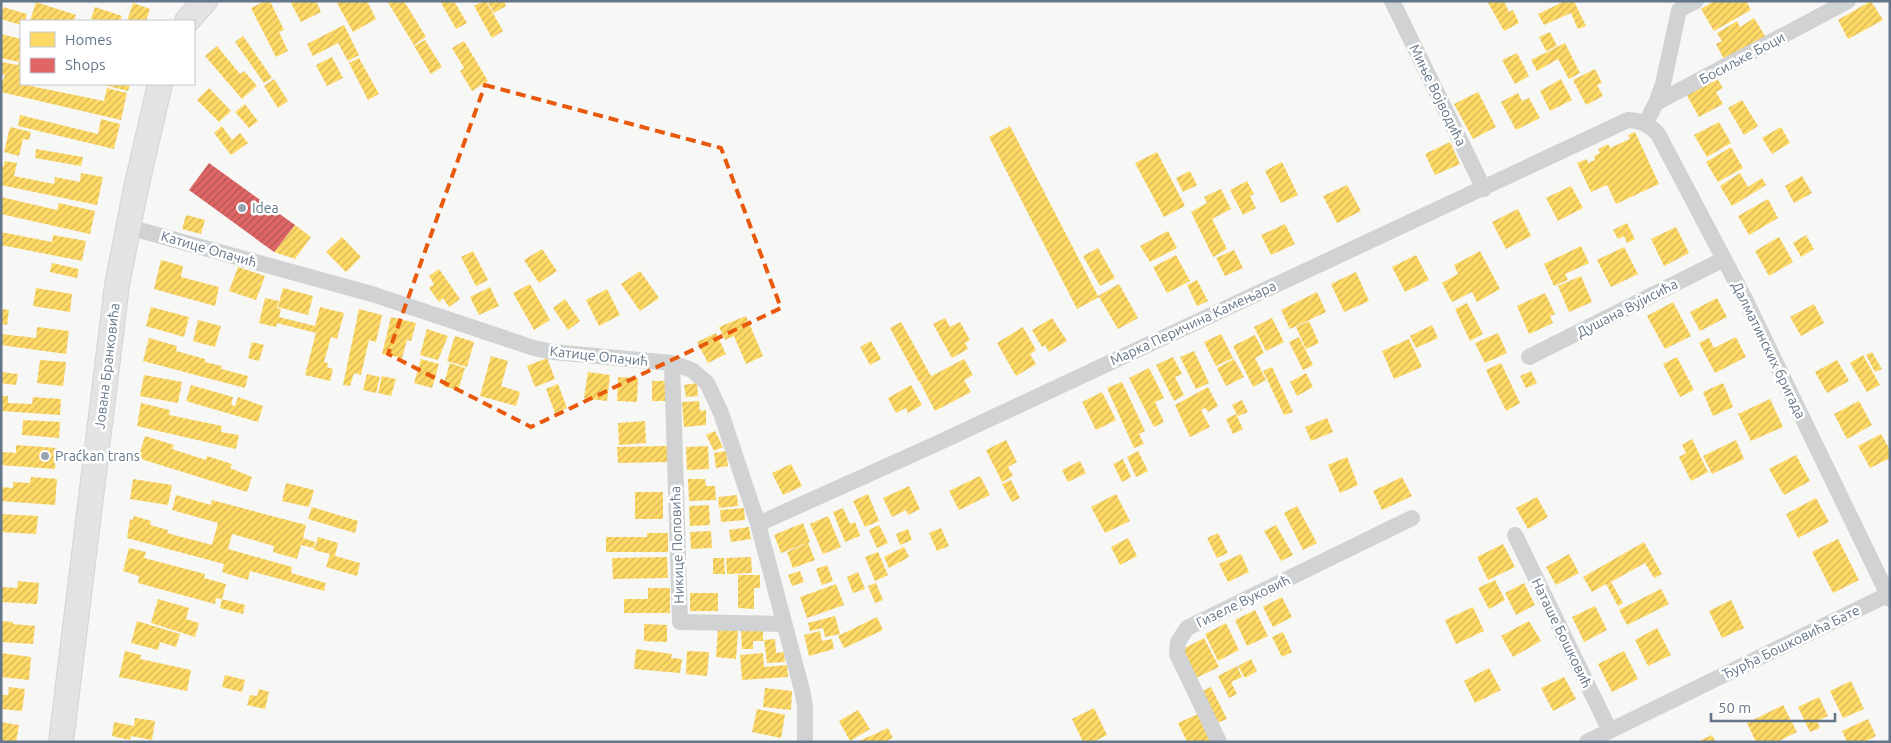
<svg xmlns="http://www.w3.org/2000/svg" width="1891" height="743" font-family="Ubuntu,sans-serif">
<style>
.homes{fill:url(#homes-hatch)}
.shops{fill:url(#shops-hatch)}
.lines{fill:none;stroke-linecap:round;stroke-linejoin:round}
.secondary-casing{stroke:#d2d4d6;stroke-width:26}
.street{stroke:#d1d2d3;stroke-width:16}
.secondary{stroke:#e3e3e4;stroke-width:24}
.marked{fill:none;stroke:#e8590c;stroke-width:4;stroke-dasharray:10 6;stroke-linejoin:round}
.poi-dot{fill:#97a3af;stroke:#fff;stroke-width:2}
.labels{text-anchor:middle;stroke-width:5;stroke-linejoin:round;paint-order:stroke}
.street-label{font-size:14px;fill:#647689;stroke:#fff}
.poi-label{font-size:14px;fill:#647689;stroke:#fff;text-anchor:start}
</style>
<defs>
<pattern id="homes-hatch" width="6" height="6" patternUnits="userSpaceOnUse" patternTransform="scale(1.25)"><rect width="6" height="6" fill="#ffd966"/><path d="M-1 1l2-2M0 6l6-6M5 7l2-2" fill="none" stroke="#d2b55a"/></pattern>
<pattern id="shops-hatch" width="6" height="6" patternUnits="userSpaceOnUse" patternTransform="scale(1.25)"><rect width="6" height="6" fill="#e06666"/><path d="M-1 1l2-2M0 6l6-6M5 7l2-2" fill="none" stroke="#b05557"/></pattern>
</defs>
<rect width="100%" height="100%" fill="#f7f7f6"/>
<path class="homes" d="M265 1H270L284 30 279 32 288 51 276 57 251 8Z
M290 1H316L321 12 301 22Z
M336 1H367L376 19 353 32Z
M387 1H404L426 37 414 45Z
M440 1H454L467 23 456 29Z
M483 1H486L503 31 492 38 474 6Z
M487 1H504L506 6 494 13Z
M1487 1H1504L1509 12 1513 10 1519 23 1504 31Z
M1565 1H1574L1586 26 1578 29 1571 13 1544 25 1538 14Z
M1714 1H1746L1751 10 1714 31 1701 9Z
M1871 1 1883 20 1848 39 1838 20Z
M36 2 76 15 74 21H30Z
M133 3 150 9 146 21H127Z
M3 7 27 14 25 21H21V25L1 19Z
M95 7 122 16 120 21H99L91 19Z
M1754 18 1767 39 1726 63 1716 44 1722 41 1717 33 1737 21 1740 27Z
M344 25 359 55 348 61 338 43 313 56 307 44Z
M1550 32 1557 46 1546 51 1539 37Z
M1 34 21 39V84L104 101 107 88 127 93 121 120 1 92V80L3 81 5 75 1 74V62L18 65 19 62 1 58Z
M243 36 272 78 264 83 235 42Z
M425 40 442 67 431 74 414 46Z
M464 41 488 81 472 91 460 71 464 68 452 48Z
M1565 43 1580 73 1569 79 1558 59 1537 71 1531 60Z
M217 46 240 74 244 71 257 86 242 99 205 56Z
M1517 53 1529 76 1515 84 1502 60Z
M332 57 343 78 327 86 316 65Z
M359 58 379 94 368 100 349 63Z
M1595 69 1602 83 1597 85 1603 96 1586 105 1573 80Z
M1715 75 1723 88 1716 92 1723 104 1699 117 1685 92Z
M274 79 288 101 278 108 264 86Z
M1561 79 1572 100 1550 111 1540 91Z
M100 84H130L128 91Z
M209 88 231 111 219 122 197 100Z
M1478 92 1496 127 1473 139 1454 104Z
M1518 93 1522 101 1529 98 1540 118 1516 130 1501 102Z
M1742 100 1758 126 1744 135 1728 108Z
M245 104 258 121 249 128 235 112Z
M20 115 98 134 101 119 120 124 114 149 18 126Z
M1719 122 1731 143 1707 157 1694 135Z
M222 126 232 140 240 133 248 143 231 155 214 133Z
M1010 126 1098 296 1119 284 1138 318 1118 329 1099 297 1077 309 989 137Z
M10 127 31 132 29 140 23 139 19 156 4 152Z
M1781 127 1790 143 1772 154 1762 138Z
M1635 132 1659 184 1616 204 1607 185 1591 192 1577 163 1587 159 1588 163 1595 160 1594 156 1600 153 1598 149 1608 144 1610 148 1630 139 1628 135Z
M1450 142 1460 164 1435 175 1425 154Z
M1731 147 1743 168 1718 182 1706 162Z
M36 149 83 157 81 166 35 158Z
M1157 152 1185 206 1164 217 1135 163Z
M5 161 17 163 14 176 54 184 55 177 80 182 81 173 103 177 97 205 1 185V166L3 167Z
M1282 162 1298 195 1281 203 1265 171Z
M1190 171 1197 185 1183 192 1176 178Z
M1740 173 1748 187 1762 178 1766 185 1732 206 1720 186Z
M1802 176 1812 193 1794 203 1785 186Z
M1247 181 1254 194 1250 196 1256 208 1243 215 1230 190Z
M1347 185 1361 211 1337 223 1323 196Z
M1571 186 1583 208 1558 221 1546 198Z
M1221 189 1231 209 1212 219 1227 249 1213 257 1191 212 1207 203 1204 197Z
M1 197 57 210 59 203 95 211 90 234 1 214Z
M1768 199 1778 218 1749 235 1738 216Z
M1518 209 1531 236 1506 249 1492 222Z
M186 215 205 220 201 234 182 229Z
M1627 223 1635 239 1627 243 1624 236 1618 239 1613 230Z
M1285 224 1295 244 1271 255 1261 235Z
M295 225 311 237 295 259 274 252Z
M1676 227 1689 253 1664 266 1651 239Z
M1168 231 1177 248 1150 262 1140 246Z
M1 232 52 242 53 235 86 241 82 261 1 245Z
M1806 235 1814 249 1801 257 1793 243Z
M342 237 361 257 346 272 326 252Z
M1779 237 1793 262 1769 276 1755 251Z
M1581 246 1589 263 1565 274 1568 280 1554 286 1544 264Z
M1624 247 1638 274 1611 287 1597 260Z
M1098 248 1115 278 1100 286 1083 256Z
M542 249 557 271 539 283 524 260Z
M1234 250 1243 268 1225 276 1216 258Z
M473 251 488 280 476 286 461 257Z
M1480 251 1500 289 1477 302 1472 292 1452 302 1442 283 1458 274 1454 265Z
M1176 255 1190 281 1167 293 1153 267Z
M1416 255 1429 280 1405 292 1392 267Z
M161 260 183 266 181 277 219 287 215 306 154 289Z
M52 263 79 269 77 278 50 272Z
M238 267 265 276 256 300 229 291Z
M439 269 460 299 449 307 443 298 439 302 429 288 434 284 429 276Z
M640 271 659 298 640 311 621 284Z
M1356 272 1369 301 1344 312 1331 284Z
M1581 276 1592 302 1569 312 1558 286Z
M1197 280 1208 301 1197 306 1187 285Z
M530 284 550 320 534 330 513 293Z
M490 287 499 306 479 315 470 297Z
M36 288 72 294 70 312 33 306Z
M283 288 313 296 308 315 278 307Z
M607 289 620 315 599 326 586 300Z
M1317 292 1326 312 1290 329 1281 310Z
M1545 293 1555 314 1550 316 1553 323 1529 334 1517 306Z
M265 298 279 301 277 308 281 309 279 317 315 326 320 307 344 313 337 339 331 337 324 362 328 363 327 367 333 369 330 381 305 375 316 333 277 323 276 327 259 323Z
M1717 298 1727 317 1700 331 1690 312Z
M565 299 580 321 568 330 553 308Z
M1673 302 1691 336 1665 349 1647 316Z
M1467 303 1483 334 1470 341 1455 309Z
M1814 304 1824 323 1801 336 1790 317Z
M151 307 189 317 184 337 146 326Z
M1 309 9 310 7 325 1 324Z
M359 309 382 315 376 342 369 340 361 375 354 373 350 386 343 385Z
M746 316 763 356 746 364 734 336 725 340 719 327Z
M391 317 416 323 411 341 407 340 402 358 382 354Z
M945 318 950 327 960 322 970 340 965 343 968 349 952 358 933 324Z
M1052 318 1067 341 1049 352 1045 345 1042 347 1032 330Z
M1272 318 1284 342 1266 351 1254 327Z
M198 320 221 326 215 347 193 341Z
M1309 321 1319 343 1306 349 1296 327Z
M901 322 931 376 919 382 890 328Z
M1432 325 1438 338 1416 348 1410 336Z
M37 327 69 331 66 354 1 345V334L36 338Z
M1023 327 1036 350 1030 354 1036 364 1016 376 997 343Z
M427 329 448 336 438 360 420 355Z
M716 333 726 354 708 363 697 342Z
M1498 333 1507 353 1485 363 1475 343Z
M1221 334 1233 358 1216 366 1204 342Z
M1255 335 1264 353 1255 358 1266 380 1253 387 1233 346Z
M455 336 474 342 467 367 447 361Z
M1299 337 1313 365 1303 370 1289 342Z
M1736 337 1746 357 1715 373 1699 343 1709 338 1714 348Z
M149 338 177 346 176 351 205 359V362L222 366 221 369 248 376 245 388 143 361Z
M1409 339 1422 367 1394 379 1382 351Z
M871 341 881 359 870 365 860 347Z
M252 342 264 345 259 361 248 358Z
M1194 351 1209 383 1196 389 1180 357Z
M1872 352 1882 369 1875 372 1866 355Z
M1863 355 1880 385 1867 392 1850 363Z
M491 356 508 361 501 386 520 392 516 406 480 396Z
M1173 357 1182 374 1175 377 1184 395 1174 401 1156 365Z
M1677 357 1694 390 1680 397 1663 364Z
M547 358 555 379 535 387 527 366Z
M421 359 439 364 432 388 414 383Z
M964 359 973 375 964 380 971 392 935 411 920 382Z
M1234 359 1244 377 1226 386 1217 368Z
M40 360 66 362 63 386 37 383Z
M1837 360 1849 381 1827 393 1815 372Z
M450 363 465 368 458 390 443 386Z
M1501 363 1520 403 1506 411 1486 370Z
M1272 367 1293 412 1284 415 1263 371Z
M1149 368 1164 398 1155 402 1164 422 1154 427 1129 378Z
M1531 371 1537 383 1526 388 1520 376Z
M1 372 18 374 16 385 1 383Z
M588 372 610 375 607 401 584 398Z
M1306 373 1313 387 1297 396 1290 382Z
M367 374 380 377 376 393 363 390Z
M144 375 182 382 178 403 140 396Z
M382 376 396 379 391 396 378 393Z
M618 377 638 378 637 402 617 401Z
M652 381H668V401H652Z
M1122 382 1145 431 1139 434 1144 444 1134 448 1107 388Z
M697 383 698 396 686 397 684 385Z
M1723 383 1733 407 1713 416 1703 392Z
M558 384 567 408 555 413 546 389Z
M191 385 233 397 231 405 235 406 238 397 263 406 258 422 186 401Z
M911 385 922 405 908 413 906 408 896 413 888 398Z
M1208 387 1218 406 1208 412 1202 403 1205 408 1201 410 1210 427 1190 437 1175 405Z
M1102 392 1116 420 1096 430 1082 402Z
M1 396H8V403L32 404 33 397 61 399 60 415 1 411Z
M1770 399 1783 427 1751 441 1738 414Z
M1242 400 1248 412 1238 416 1232 405Z
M699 401 700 411 706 410V425L684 427 682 402Z
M1859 401 1872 425 1847 439 1834 414Z
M141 403 170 410 169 415 222 426 221 432 239 435 236 449 137 426Z
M1236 414 1243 429 1233 434 1226 419Z
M1327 418 1333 432 1311 441 1305 427Z
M23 420 60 422 59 438 22 435Z
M645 421 646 443 619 445 618 423Z
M715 431 723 447 714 451 706 435Z
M1881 434 1890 450V458L1870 468 1858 446Z
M145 436 174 445 172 449 206 460 207 456 232 464 230 468 252 477 247 492 138 458Z
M1692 439 1708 472 1691 481 1679 457 1686 453 1682 445Z
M1006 440 1017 462 1008 467 1013 476 1002 482 986 450Z
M1736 440 1744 459 1712 474 1703 456Z
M16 445 57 448 55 469 1 465V452L16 453Z
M667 446 668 462 618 463 617 447Z
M708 446 709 469 687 470 686 447Z
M726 451 728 466 716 468 714 453Z
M1138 451 1148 471 1136 477 1127 457Z
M1796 455 1810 481 1784 495 1769 469Z
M1347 457 1358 485 1340 493 1328 465Z
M1123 459 1131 477 1122 482 1113 464Z
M1080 461 1086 473 1068 482 1062 470Z
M791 464 802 486 783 495 772 473Z
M980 476 990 495 959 510 949 491Z
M31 477 57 479 55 505 1 501V487L13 488V482L30 483Z
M1402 477 1412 496 1382 510 1373 491Z
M133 479 172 485 168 505 130 499Z
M688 479H705L706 486H715L716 500 689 501Z
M1011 480 1020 498 1012 502 1002 484Z
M286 483 314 490 309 507 282 501Z
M909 486 920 509 908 515 906 510 892 517 883 498Z
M635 492H663V519H635Z
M868 494 879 521 865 527 853 501Z
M1116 494 1130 521 1105 533 1091 507Z
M176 495 211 505 212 500 306 525 303 538 315 542 314 548 301 545 297 559 273 552 274 546 232 534 228 549 292 567 291 573 326 583 324 591 250 571 248 580 222 572 224 564 127 538 130 519 133 520 134 516 151 521 150 525 168 530 167 533 212 545 218 523 172 510Z
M737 495 738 506 719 508 718 497Z
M1537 497 1548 517 1528 529 1516 508Z
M1816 498 1829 522 1798 538 1786 514Z
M709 505 710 525 690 526 689 506Z
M1297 506 1317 543 1303 550 1284 513Z
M312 507 358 521 355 533 308 519Z
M744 508 745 520 721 522 720 510Z
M843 508 850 524 855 522 860 536 845 542 833 512Z
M1 514 38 516 36 534 1 532Z
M828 516 841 547 823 554 810 524Z
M803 523 810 542 781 553 774 535Z
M879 525 888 543 877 548 869 530Z
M1276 525 1293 555 1281 561 1264 531Z
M749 527 751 539 731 542 729 530Z
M941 528 949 546 937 551 929 533Z
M908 529 912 540 900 545 896 534Z
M711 531 712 548 691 549 690 532Z
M647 533H668V552H606V537H647Z
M1218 533 1228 553 1217 558 1207 538Z
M318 537 338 543 335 556 360 563 357 576 326 567 330 554 314 550Z
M1128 538 1137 556 1120 565 1111 547Z
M1838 539 1859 580 1833 593 1812 552Z
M1644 542 1662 574 1654 578 1645 563 1611 582 1623 603 1618 606 1606 584 1592 592 1583 577Z
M808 543 815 560 793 568 787 552Z
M1503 544 1515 567 1488 580 1477 557Z
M904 547 909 557 889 568 884 557Z
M129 548 146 552 144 558 205 574 204 578 226 584 222 599 216 598 215 604 138 583 139 576 123 571Z
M878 552 888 575 875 581 865 557Z
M1241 554 1249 572 1228 582 1219 564Z
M1569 554 1579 573 1556 585 1546 567Z
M667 557 668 578 613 579 612 558Z
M751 557 752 573 727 574 726 558Z
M713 558H724L725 574H713Z
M827 565 833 581 822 585 816 569Z
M800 571 804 582 792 586 788 575Z
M858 572 865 589 853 593 847 577Z
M738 575H760V588H754V609L738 608Z
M1495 580 1505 600 1489 609 1478 588Z
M18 581 39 583 37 604 1 602V587L17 588Z
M876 583 883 600 875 603 868 586Z
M1524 583 1535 605 1516 615 1505 593Z
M836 584 844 605 807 618 800 597Z
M648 588H670V613H624V599H648Z
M1661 589 1669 604 1627 625 1619 610Z
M690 593H718V611H690Z
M1282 597 1292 617 1273 627 1263 607Z
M158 599 189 608 186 619 199 623 195 637 151 623Z
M222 599 245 605 243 614 220 608Z
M1731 600 1744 628 1722 638 1709 611Z
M1595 606 1607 630 1584 642 1572 617Z
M1473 607 1484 631 1456 644 1445 620Z
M1255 610 1268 636 1247 646 1235 620Z
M835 616 840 634 825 637 823 628 810 631 808 623Z
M877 617 883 630 844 648 838 636Z
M1 621 13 622V624L35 626 33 644 1 642Z
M137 621 180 634 176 647 160 642 158 650 131 643Z
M1529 621 1541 641 1513 657 1501 636Z
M1226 623 1239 650 1218 661 1205 634Z
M644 624 667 625V642L644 641Z
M1657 628 1671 655 1648 666 1635 640Z
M718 629 738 631 736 659 716 657Z
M741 631H763V641H753V649H742Z
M820 631 822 641 832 639 834 649 809 656 804 635Z
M1283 632 1292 652 1282 657 1272 637Z
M1204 638 1219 667 1196 678 1181 650Z
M775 639 776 653 784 652 785 662 767 663 764 640Z
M636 649 672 654 671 658 682 659 680 673 634 669Z
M125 651 141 655 140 659 191 670 187 691 119 677Z
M687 651 709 652 707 676 686 674Z
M1624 651 1638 679 1612 692 1598 664Z
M1 653 31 657 29 680 1 677Z
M763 653 764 667 787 665 788 677 742 680 740 655Z
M1251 659 1257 671 1245 678 1238 666Z
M1237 666 1242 677 1231 682 1237 694 1229 698 1218 676Z
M1489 668 1501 690 1475 703 1464 681Z
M225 675 245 680 242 692 222 687Z
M1564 677 1576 699 1553 711 1541 688Z
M1851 681 1864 709 1843 718 1830 691Z
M9 687 25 689 22 711 1 709V695H8Z
M1211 687 1227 719 1217 723 1202 691Z
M765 688 792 691 791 710 763 707Z
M259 689 269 692 265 709 247 705 250 695 257 696Z
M1819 697 1828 716 1817 721 1820 728 1810 732 1798 707Z
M1783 705 1797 732 1777 742H1756L1747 723Z
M1094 708 1107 735 1093 742H1083L1072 719Z
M757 709 785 715 781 738 752 732Z
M858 710 870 729 850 741 839 721Z
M1198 714 1212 742H1187L1178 723Z
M135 718 155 721 152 740 131 736 130 740 112 736 114 722 134 726Z
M1868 719 1876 736 1864 742H1847L1842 731Z
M1 722 19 725 16 742H1Z
M888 728 893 738 884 742H857Z
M1712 735 1716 742H1697Z"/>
<path class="shops" d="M209 163 295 225 274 252 189 190Z"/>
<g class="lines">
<defs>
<path id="secondary" d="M187 21 205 1
M61 742 117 285 136 188 160 84"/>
</defs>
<use href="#secondary" class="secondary-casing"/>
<path class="street" d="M1392 1 1484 189
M1656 103 1663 84 1679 10 1696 1
M1645 124 1656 103 1848 1
M128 227 372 294 534 348 553 352 672 363 692 370 707 383 721 413 758 524 802 690 805 706V742
M1529 357 1724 259
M672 363 680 622 784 624
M758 524 936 444 1628 120C1641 121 1649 124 1658 134L1745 299 1890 599
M1515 535 1610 731
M1219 742 1177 654 1178 642 1187 628 1412 518
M1587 742 1887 595"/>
<use href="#secondary" class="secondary"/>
</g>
<path class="marked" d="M485 85 721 148 781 308 531 427 388 354Z"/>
<g class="poi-dot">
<circle cx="242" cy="208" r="5"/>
<circle cx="45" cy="456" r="5"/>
</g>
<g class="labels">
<g class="street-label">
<text transform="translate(1742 58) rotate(-28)" y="5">Босиљке Боци</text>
<text transform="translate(1438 95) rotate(64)" y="5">Миње Војводића</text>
<text transform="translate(209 249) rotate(16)" y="5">Катице Опачић</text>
<text transform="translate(1627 308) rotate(-27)" y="5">Душана Вујисића</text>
<text transform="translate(1193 323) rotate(-25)" y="5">Марка Перичина Камењара</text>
<text transform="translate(1769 350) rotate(64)" y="5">Далматинских бригада</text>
<text transform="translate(599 356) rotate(6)" y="5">Катице Опачић</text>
<text transform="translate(107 366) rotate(-83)" y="5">Јована Бранковића</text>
<text transform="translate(677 545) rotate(-92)" y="5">Никице Поповића</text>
<text transform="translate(1243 601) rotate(-26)" y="5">Гизеле Вуковић</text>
<text transform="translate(1562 633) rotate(64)" y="5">Наташе Бошковић</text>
<text transform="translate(1791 642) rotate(-26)" y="5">Ђурђа Бошковића Бате</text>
</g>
<g class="poi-label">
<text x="252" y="213">Idea</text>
<text x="55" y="461">Praćkan trans</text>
</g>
</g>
<rect width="1891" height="743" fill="none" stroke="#647689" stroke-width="5"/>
<rect x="20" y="20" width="175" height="65" fill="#ffffff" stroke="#c1c8d0"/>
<rect x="30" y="32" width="25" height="15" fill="#ffd966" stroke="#c1c8d0"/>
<text x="65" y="45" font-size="15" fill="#647689">Homes</text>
<rect x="30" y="58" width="25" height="15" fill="#e06666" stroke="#c1c8d0"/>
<text x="65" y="70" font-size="15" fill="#647689">Shops</text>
<path d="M1711 713v8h124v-8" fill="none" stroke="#647689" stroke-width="2.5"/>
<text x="1718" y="713" font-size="15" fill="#647689" stroke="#ffffff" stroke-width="4" paint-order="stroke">50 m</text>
</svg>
